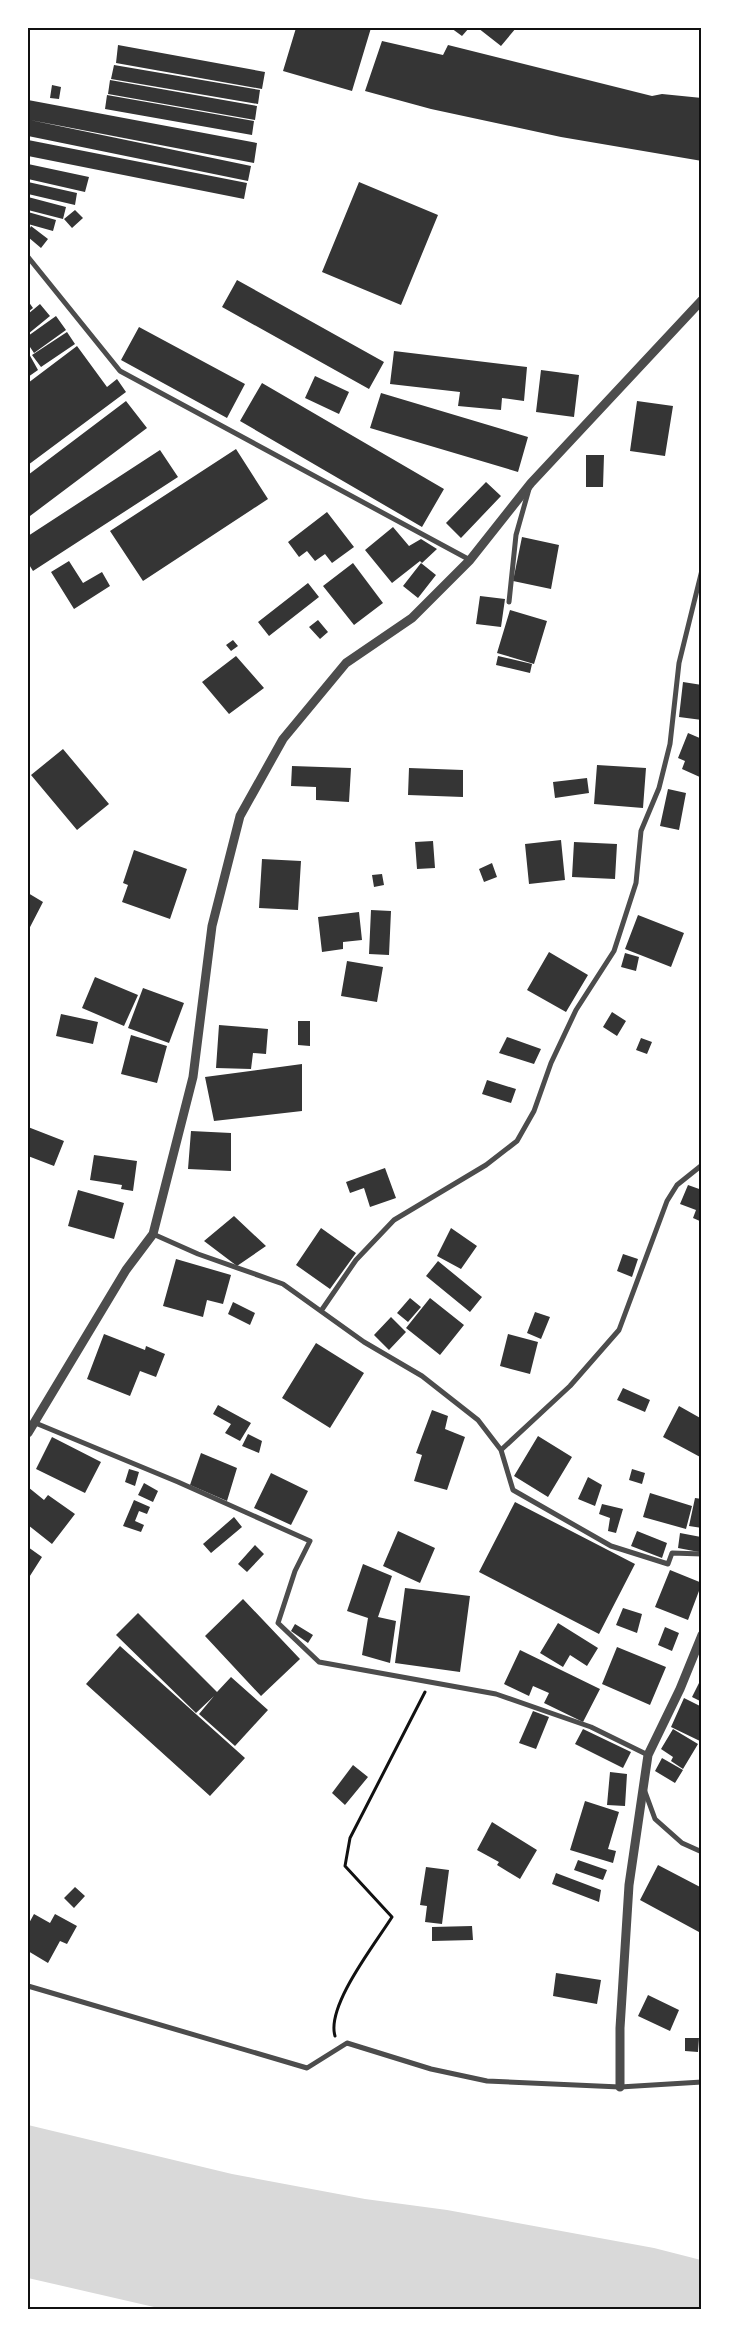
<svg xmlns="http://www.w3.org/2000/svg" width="729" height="2337" font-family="Mulish,sans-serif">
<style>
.water{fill:#d9d9d9}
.building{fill:#353535}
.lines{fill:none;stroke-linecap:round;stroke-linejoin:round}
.path{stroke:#111;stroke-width:3}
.minor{stroke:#4c4c4c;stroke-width:5}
.tertiary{stroke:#4c4c4c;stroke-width:9}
.neatline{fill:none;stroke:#111;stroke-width:2}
</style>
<rect width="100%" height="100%" fill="#fff"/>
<path class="water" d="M28 2125 232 2174 365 2199 447 2210 654 2248 701 2260V2309L167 2310 28 2278Z"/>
<path class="building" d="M296 28H371L352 91 283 71Z
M451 28H469L462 36Z
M478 28H516L501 46Z
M382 41 443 55 448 45 652 96 662 94 702 98V161L561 137 431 109 365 91Z
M118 45 265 72 262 89 116 63Z
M114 65 260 90 258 104 111 79Z
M110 80 257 106 255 120 108 94Z
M52 85 61 87 59 99 50 98Z
M107 95 254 121 252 135 105 109Z
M28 100 257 143 254 163 30 120 251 166 248 181 28 136Z
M28 140 247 183 244 199 28 156Z
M28 164 89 177 85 192 28 179Z
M28 182 77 193 75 205 28 194Z
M359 182 438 215 401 305 322 272Z
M28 197 66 207 63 219 28 210Z
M75 210 83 218 72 228 64 219Z
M28 212 56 220 53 231 28 224Z
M31 226 48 239 41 248 28 237V232Z
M237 280 384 362 369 389 222 307Z
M28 301 33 308 28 312Z
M40 304 50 316 28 334V319L30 317 28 314Z
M56 316 66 330 34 353 28 344V336Z
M139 327 245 384 227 418 121 360Z
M67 332 75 344 41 367 32 355Z
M77 346 107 387 117 379 126 392 28 465V383Z
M394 351 527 367 524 401 502 398 501 410 458 406 460 392 390 384Z
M28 352 38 370 28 377Z
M541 370 579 375 574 417 536 412Z
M315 376 349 392 339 414 305 398Z
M262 383 444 489 422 527 240 421Z
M381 393 528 437 518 472 370 428Z
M126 401 147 428 30 516 28 513V475Z
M637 401 673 406 665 456 630 451Z
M236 449 268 499 143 581 110 531Z
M160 450 178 477 33 571 28 563V536Z
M586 455H604L603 487H586Z
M486 482 501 496 461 538 446 523Z
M327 512 354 547 332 563 325 554 315 561 307 551 299 557 288 542Z
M393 527 409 546 421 539 437 549 422 563 420 561 392 583 365 550Z
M522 537 559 545 551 589 513 581Z
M69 561 83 583 102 572 110 586 74 609 51 572Z
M353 563 383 603 354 625 323 586Z
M421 563 436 575 418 598 403 586Z
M308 583 319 597 269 636 258 622Z
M480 596 505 599 501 627 476 624Z
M510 610 547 621 534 664 497 653Z
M318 620 328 632 320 639 309 627Z
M233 640 238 646 231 651 226 645Z
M236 656 264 688 229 714 202 682Z
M498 656 532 664 530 673 496 665Z
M683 682 702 685V720L679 717Z
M688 733 702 739V778L682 769 685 761 678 758Z
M63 749 109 804 77 830 31 775Z
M597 765 646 768 643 808 594 804Z
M292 766 351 768 349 802 316 800V787L291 786Z
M409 768 463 770V797L408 795Z
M587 778 589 793 555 798 553 782Z
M668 789 686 793 679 830 660 826Z
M561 840 565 880 529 884 525 844Z
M433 841 435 868 417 869 415 842Z
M574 842 617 844 615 879 572 877Z
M134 850 187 869 170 919 122 902 128 885 123 883Z
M262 859 301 861 298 910 259 908Z
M492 863 497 877 484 882 479 869Z
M382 874 384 885 374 887 372 875Z
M28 893 43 902 28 931Z
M371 910 391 911 389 955 369 954Z
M359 912 362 940 343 942V949L322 952 318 917Z
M638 915 684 933 671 967 625 949Z
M549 952 588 975 566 1012 527 990Z
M625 953 639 957 636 971 621 967Z
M347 961 383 967 377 1002 341 996Z
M95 977 138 995 124 1026 82 1008Z
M143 988 184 1003 169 1043 128 1028Z
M612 1012 626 1021 617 1036 603 1027Z
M61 1014 98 1022 93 1044 56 1036Z
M298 1021H310V1046L298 1045Z
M219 1025 268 1029 266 1054 253 1053 251 1069 216 1068Z
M131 1035 167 1046 157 1083 121 1074Z
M507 1037 541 1049 534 1064 499 1053Z
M641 1038 652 1042 647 1054 636 1050Z
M302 1064V1111L214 1121 205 1077Z
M487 1080 516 1089 511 1103 482 1094Z
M28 1127 64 1141 54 1166 28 1156Z
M191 1131 231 1133V1171L188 1169Z
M94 1155 137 1161 133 1191 121 1189 122 1185 90 1180Z
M385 1168 396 1198 370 1207 364 1188 350 1193 346 1182Z
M688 1185 702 1190V1222L693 1218 696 1210 680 1204Z
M78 1190 124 1203 114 1239 68 1226Z
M234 1216 266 1246 237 1266 204 1241Z
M321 1228 356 1253 330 1289 296 1265Z
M451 1228 477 1246 461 1269 437 1256Z
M623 1254 638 1259 632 1277 617 1271Z
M176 1259 231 1275 223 1304 207 1300 203 1317 163 1306Z
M438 1261 482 1297 470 1312 426 1276Z
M410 1298 421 1307 408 1322 397 1313Z
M430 1298 464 1325 440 1355 406 1328Z
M233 1302 255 1313 250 1325 228 1314Z
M535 1312 550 1317 541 1339 527 1333Z
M391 1317 406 1332 389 1350 374 1335Z
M104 1334 145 1350 146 1346 165 1354 156 1377 140 1371 130 1396 87 1379Z
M508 1334 538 1342 530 1374 500 1366Z
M316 1343 364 1373 330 1428 282 1398Z
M623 1388 650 1400 645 1412 617 1400Z
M218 1405 251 1423 240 1441 225 1433 231 1424 213 1414Z
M679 1406 702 1419V1458L663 1437Z
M432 1410 448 1416 445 1429 465 1437 447 1490 414 1481 422 1455 416 1453Z
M248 1434 262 1441 259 1453 242 1446Z
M538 1436 572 1457 548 1497 514 1476Z
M52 1437 101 1462 85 1493 36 1469Z
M201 1453 237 1468 227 1501 190 1485Z
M129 1469 139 1472 135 1486 125 1482Z
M632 1469 645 1473 642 1484 629 1480Z
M271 1473 308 1491 291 1525 254 1508Z
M588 1477 602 1485 595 1506 578 1499Z
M144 1483 158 1491 153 1502 138 1495Z
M28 1487 44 1500 48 1495 75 1514 52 1544 28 1525Z
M650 1493 692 1506 686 1529 643 1517Z
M695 1498 702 1499V1528L689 1526Z
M134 1500 150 1507 147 1514 139 1511 135 1521 144 1525 141 1532 123 1526Z
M515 1502 635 1564 599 1634 479 1572Z
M602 1504 623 1509 616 1533 608 1531 610 1518 599 1514Z
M234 1517 242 1527 211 1553 203 1544Z
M398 1531 435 1548 420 1583 383 1566Z
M637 1531 667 1543 662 1558 631 1546Z
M680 1533 701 1537 699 1552 678 1548Z
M255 1545 264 1554 247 1572 238 1564Z
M28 1547 42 1557 28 1579Z
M363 1564 392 1576 378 1617 396 1621 390 1663 362 1655 368 1618 347 1611Z
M670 1570 702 1583 688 1620 655 1607Z
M405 1588 470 1596 460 1672 395 1663Z
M243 1599 300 1659 261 1696 205 1636Z
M623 1608 642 1614 637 1633 616 1625Z
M138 1613 217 1692 231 1677 268 1710 235 1746 199 1714 214 1696 196 1713 116 1635Z
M558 1623 598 1648 587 1666 570 1655 563 1667 540 1653Z
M295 1624 313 1635 308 1643 291 1631Z
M665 1627 679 1633 672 1651 658 1645Z
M120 1646 245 1758 210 1796 86 1684Z
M617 1647 666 1667 650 1705 602 1684Z
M520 1650 600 1689 583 1722 544 1703 549 1693 533 1686 529 1696 504 1684Z
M702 1677V1702L692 1697Z
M684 1698 702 1707V1742L671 1727Z
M533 1711 549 1717 536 1749 519 1743Z
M583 1729 631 1752 623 1768 575 1744Z
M673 1729 698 1744 683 1769 671 1761 673 1757 661 1749Z
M662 1758 683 1770 675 1783 655 1771Z
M353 1765 368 1777 345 1805 332 1793Z
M610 1772 627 1774 625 1806 607 1805Z
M585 1801 619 1812 608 1849 616 1851 613 1863 570 1850Z
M492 1822 537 1850 520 1879 497 1865 499 1862 477 1850Z
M578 1860 607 1870 603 1880 574 1870Z
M658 1865 702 1888V1927L699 1932 640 1900Z
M426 1867 449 1870 442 1924 425 1922 427 1906 420 1905Z
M556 1873 601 1890 599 1902 552 1884Z
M75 1887 85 1896 74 1908 64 1898Z
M34 1914 50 1923 55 1914 77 1926 67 1944 60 1941 48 1963 28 1951V1925Z
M472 1926 473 1940 432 1941V1927Z
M556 1973 601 1980 597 2004 553 1996Z
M648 1995 679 2010 670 2031 638 2016Z
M685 2038H699L698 2052 685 2051Z
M700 2039H702V2053H699Z"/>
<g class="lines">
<path class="path" d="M335 2036C326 2006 375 1944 392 1917L345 1866 350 1838 425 1692"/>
<path class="minor" d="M28 257 120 371 470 560
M509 602 516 535 529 489
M153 1234 198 1254 283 1284 364 1342 422 1376 478 1420 501 1450 513 1490 611 1546 668 1564 672 1553 702 1554
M321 1311 356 1260 394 1220 486 1165 517 1141 534 1111 551 1063 576 1010 614 951 636 883 641 831 659 788 670 744 679 663 702 570
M33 1422 178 1482 310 1541 295 1571 278 1623 319 1662 496 1694 591 1727 648 1755
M501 1450 570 1386 619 1330 667 1201 677 1185 702 1165
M644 1789 655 1819 682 1843 702 1852
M28 1986 307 2068 347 2043 431 2069 487 2081 620 2087 702 2082"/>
<path class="tertiary" d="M28 1433 126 1270 153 1234 193 1077 212 926 240 816 283 739 346 663 412 618 470 560 531 483 702 300
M620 2087V2028L629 1885 648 1755 680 1689 702 1635"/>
</g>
<rect width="729" height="2337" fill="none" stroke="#ffffff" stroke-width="58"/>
<rect x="29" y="29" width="671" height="2279" class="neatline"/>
</svg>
